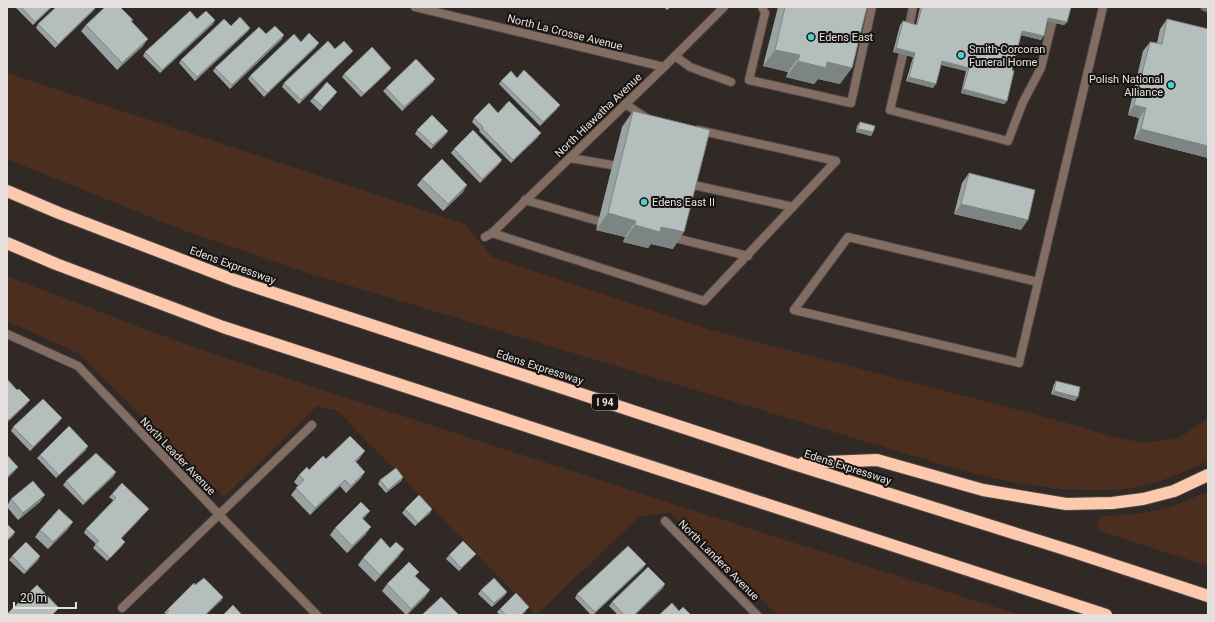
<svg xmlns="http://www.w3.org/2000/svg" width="1215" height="622" font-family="Roboto,sans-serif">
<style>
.green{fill:#4c2e1e}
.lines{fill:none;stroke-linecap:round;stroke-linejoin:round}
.service-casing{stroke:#4d4643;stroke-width:10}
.minor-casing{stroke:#4d4643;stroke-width:10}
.motorway-casing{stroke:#4d4643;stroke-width:14}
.service{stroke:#826d62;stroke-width:8}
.minor{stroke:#826d62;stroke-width:8}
.motorway{stroke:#fdc9ae;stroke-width:12}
.wall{fill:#9aa3a3}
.shaded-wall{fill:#7d8584}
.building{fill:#b3bebd;stroke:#7d8584}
.poi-dot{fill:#52cdcd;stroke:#161311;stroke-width:1.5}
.labels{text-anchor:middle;stroke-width:4;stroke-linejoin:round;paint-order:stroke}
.shield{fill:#161311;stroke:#a7a2a0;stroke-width:1}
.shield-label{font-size:10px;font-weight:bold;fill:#e5e0de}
.street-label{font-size:11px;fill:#e5e0de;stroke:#161311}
.poi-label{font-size:11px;fill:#e5e0de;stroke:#161311;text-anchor:start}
</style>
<rect width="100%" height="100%" fill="#302926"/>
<path class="green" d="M7 73 465 224 492 257 708 329 1075 425 1117 438 1146 443 1179 438 1208 418V461C1185 472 1162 482 1137 487 1123 490 1109 490 1095 490 1026 491 959 470 894 450L308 273 185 231 7 159Z
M7 276 155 333 234 361 673 504 1020 615H778L670 513 640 516 536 615 338 411 317 406 224 497 78 353 7 321Z
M1208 491V566L1097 530 1099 517C1114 515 1129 515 1143 513 1166 510 1188 501 1208 491Z"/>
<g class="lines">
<defs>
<path id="service" d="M762 7 765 13 749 80 851 103 872 7
M1205 7 1208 8
M909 27 913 7
M903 54 890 110 1008 141 1023 102 1041 68 1052 23
M675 56 690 67 731 82
M625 104 645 117
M570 158 612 165
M689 184 793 207
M525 200 598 221
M492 233 704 301 836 161 698 130
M675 238 748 256
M1038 282 848 237 794 310 1019 363 1103 7"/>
<path id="minor" d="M415 7 664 67
M485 237 492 233 664 67 724 7
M7 334 78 366 228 524 317 615
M665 521 757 615
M122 608 312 425"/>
<path id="motorway" d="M7 191 59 213 234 280 794 464 1071 551 1208 596
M7 243 56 264 223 327 1106 615
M803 463 877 460 983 490 1066 504 1112 503 1143 499 1174 491 1208 475"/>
</defs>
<use href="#service" class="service-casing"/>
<use href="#minor" class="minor-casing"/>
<use href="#motorway" class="motorway-casing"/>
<use href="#service" class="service"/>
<use href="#minor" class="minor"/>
<use href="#motorway" class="motorway"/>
</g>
<path class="wall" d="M15 7H52L33 25Z
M96 7 94 10 55 48 36 28 38 24 79 8Z
M664 7H671L667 10Z
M778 7H867L840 84 818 79 814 84 786 77 788 72 763 66Z
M920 7H1071L1067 22 1064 25 1047 21 1041 40 1021 35 1012 70 1007 101 1004 104 961 93 966 71 941 65 933 88 906 81 913 57 893 52 900 25 903 21 916 25Z
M197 19 215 20 213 24 160 73 143 56 145 52Z
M1167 19 1208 29V158L1134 139 1139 118 1128 115 1143 51 1150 42 1157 43 1160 29Z
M132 22 143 46 117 70 81 31 86 25Z
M250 28 248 31 195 81 179 63 181 60Z
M282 39 230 89 213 71 215 68Z
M301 42 316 47 264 97 248 79 250 76Z
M335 49 353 51 350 54 299 104 282 87 284 83Z
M391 68 389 71 361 97 342 77 344 74Z
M517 78 557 109 540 126 499 84 501 81Z
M435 79 433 82 402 111 383 91 386 88Z
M334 96 320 111 310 101 313 98Z
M633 111 673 249 651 244 648 248 623 242 625 237 596 230 622 127Z
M498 113 538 137 511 163 479 131 480 130 472 122 474 118Z
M860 122 873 132 871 136 856 132 857 126Z
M417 130 448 131 446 134 431 149 415 134Z
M454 149 502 160 499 164 480 183 451 153Z
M969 173 1021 230 954 214 962 183Z
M422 179 463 192 443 211 417 185Z
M1056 381 1075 401 1051 394 1054 384Z
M59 422 30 451 11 431 13 427Z
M86 450 56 478 37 458 40 455Z
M360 458 356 462 361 478 346 493 340 486 310 515 291 495 298 486 294 482 299 475 309 470 326 459Z
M114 476 83 505 63 485 66 481Z
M403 477 401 481 386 493 378 484 380 480Z
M112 494 146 512 122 538 123 545 107 561 93 548 96 544 84 533 86 529 114 501 109 497Z
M11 499 40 502 18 520 7 507V506Z
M405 509H432L430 513 415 526 402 513Z
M370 511 363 519 366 534 347 553 330 535 335 528Z
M68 529 48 549 35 537 40 530Z
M449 555 473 557 459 571 446 559Z
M12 556H40L38 560 24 574 9 560Z
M399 556 375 582 358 565 363 558Z
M646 564 643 568 593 615H591L575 598 577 594Z
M387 584 430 590 425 597 407 615H406L382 591Z
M195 585 223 597 221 601 166 614 164 613 167 610Z
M663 588 635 615H618L609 606 612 602Z
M481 590 507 592 505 595 492 607 478 594Z
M500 609 526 611 522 615H500L497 612Z"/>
<path class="shaded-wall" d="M51 7H52L33 25 35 22Z
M96 7 94 10 55 48 58 44Z
M1048 18 1067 22 1064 25 1046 21Z
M215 20 213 24 160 73 162 70Z
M250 28 248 31 195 81 197 77Z
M1022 31 1044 36 1041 40 1020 35Z
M284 35 282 39 230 89 232 85Z
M148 39 143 46 117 70 122 63Z
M319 43 316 47 264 97 267 93Z
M896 48 915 53 913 57 893 52Z
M775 50 800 55 788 72 763 66Z
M353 51 350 54 299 104 301 100Z
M798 61 827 62 852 68 840 84 818 79 814 84 786 77Z
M942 61 969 68 966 71 939 64Z
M391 68 389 71 361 97 364 94Z
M909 77 936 84 933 88 906 81Z
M435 79 433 82 402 111 404 107Z
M963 89 1007 101 1004 104 961 93Z
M337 92 334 96 320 111 323 107Z
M560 105 557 109 540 126 543 122Z
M1134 105 1146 108 1139 118 1128 115Z
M858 129 873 132 871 136 856 132Z
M1141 129 1208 146V158L1134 139Z
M448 131 446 134 431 149 433 145Z
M541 133 538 137 511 163 513 160Z
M502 160 499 164 480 183 482 179Z
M467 185 463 192 443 211 448 204Z
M961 204 1028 220 1021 230 954 214Z
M608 213 636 221 625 237 596 230Z
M635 225 661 227 684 232 673 249 651 244 648 248 623 242Z
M1054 391 1078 397 1075 401 1051 394Z
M30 400 27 404 7 423 9 420Z
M62 418 59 422 30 451 33 447Z
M88 446 86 450 56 478Z
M365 451 360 458 350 468 355 461Z
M18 467 13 473 7 479V477Z
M116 472 114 476 83 505 85 502Z
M365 472 361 478 346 493 351 486Z
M403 477 401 481 386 493 388 490Z
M345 480 340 486 310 515 315 508Z
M45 495 40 502 18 520 23 513Z
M149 509 146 512 119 541 121 538Z
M432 509 430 513 415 526Z
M370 511 365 517 357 525 362 518Z
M73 522 68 529 48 549 53 542Z
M371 527 366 534 347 553 352 546Z
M15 532 13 536 7 541V540Z
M404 549 399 556 375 582 380 575Z
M476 554 459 571 461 568Z
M40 556 38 560 24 574 26 571Z
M646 564 643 568 593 615 595 612Z
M665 584 663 588 635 615H634Z
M430 590 425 597 406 615 411 609Z
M507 592 505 595 492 607 494 603Z
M223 597 221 601 206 615H205Z"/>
<path class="building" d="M21 7H51L35 22Z
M56 7H79V8L80 7H96L58 44 38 24Z
M105 7H120L133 20 131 21 148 39 122 63 86 25Z
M785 7H867L852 68 827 62 826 68 798 61 800 55 775 50Z
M922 7H1071L1067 22 1048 18 1044 36 1022 31 1012 70 1014 71 1007 101 963 89 969 68 942 61 936 84 909 77 915 53 896 48 903 21 917 25Z
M190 11 197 19 206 11 215 20 162 70 145 52Z
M240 17 250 28 197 77 181 60 224 19 231 26Z
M1167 19 1208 29V146L1141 129 1146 108 1134 105 1150 42 1162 44Z
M275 26 284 35 232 85 215 68 259 27 266 34Z
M309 33 319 43 267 93 250 76 294 34 301 42Z
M328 41 335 49 344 41 353 51 301 100 284 83Z
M372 47 391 68 364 94 344 74Z
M416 59 435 79 404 107 386 88Z
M524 70 560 105 543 122 501 81 511 71 517 78Z
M327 82 337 92 323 107 313 98Z
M509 101 541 133 513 160 482 128 483 127 474 118 489 103 498 113Z
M633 111 710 130 684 232 661 227 660 232 635 225 636 221 608 213Z
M432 115 448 131 433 145 417 130Z
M860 122 875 126 873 132 858 129Z
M473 130 502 160 482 179 454 149Z
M442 159 467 185 448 204 422 179Z
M969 173 1035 190 1028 220 961 204Z
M7 379 17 390 19 389 30 400 9 420 7 419Z
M1056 381 1080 387 1078 397 1054 391Z
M43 399 62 418 33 447 13 427Z
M69 426 88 446 59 475 40 455Z
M350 436 365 451 355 461 365 472 351 486 345 480 315 508 296 488 304 480 299 475 307 467 309 470 323 456 326 459Z
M96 453 116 472 85 502 66 481Z
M7 455 18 467 7 477Z
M396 468 403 477 388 490 380 480Z
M33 481 45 495 23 513 11 499Z
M122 483 149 509 121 538 125 542 110 558 95 544 99 541 86 529 116 498 112 494Z
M419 495 432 509 418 523 405 509Z
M361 502 370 511 362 518 371 527 352 546 335 528Z
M59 509 73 522 53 542 40 530Z
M7 524 15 532 7 540Z
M381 538 390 548 396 542 404 549 380 575 363 558Z
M463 541 476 554 461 568 449 555Z
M26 542 40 556 26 571 12 556Z
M628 546 646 564 595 612 577 594Z
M409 562 419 572 415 576 430 590 411 609 387 584Z
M648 567 665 584 634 615H624L612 602Z
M204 578 223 597 205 615H165L169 611 167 610 194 583 195 585Z
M494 578 507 592 494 603 481 590Z
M37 585 59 608 52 615H7V614Z
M516 593 529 607 521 615H506L500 609Z
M441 597 459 615H422Z
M672 603 679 611 683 607 690 614 689 615H659Z
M233 605 242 615H223Z"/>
<g class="poi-dot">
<circle cx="811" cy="37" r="4"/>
<circle cx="961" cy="55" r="4"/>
<circle cx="1171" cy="85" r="4"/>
<circle cx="644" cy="202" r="4"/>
</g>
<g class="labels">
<rect class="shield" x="592" y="394" width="26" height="16" rx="3"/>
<g class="shield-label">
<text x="605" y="406">I 94</text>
</g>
<g class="street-label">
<text transform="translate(565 32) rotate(14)" y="4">North La Crosse Avenue</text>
<text transform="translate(598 115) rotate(-44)" y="4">North Hiawatha Avenue</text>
<text transform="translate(233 265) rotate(20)" y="4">Edens Expressway</text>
<text transform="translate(540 367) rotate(18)" y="4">Edens Expressway</text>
<text transform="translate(178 456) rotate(46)" y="4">North Leader Avenue</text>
<text transform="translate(848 467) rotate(18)" y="4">Edens Expressway</text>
<text transform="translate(719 560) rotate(45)" y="4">North Landers Avenue</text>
</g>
<g class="poi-label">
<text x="819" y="41">Edens East</text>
<text x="969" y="53">Smith-Corcoran<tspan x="969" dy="13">Funeral Home</tspan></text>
<text x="1163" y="83" text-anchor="end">Polish National<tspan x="1163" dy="13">Alliance</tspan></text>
<text x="652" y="206">Edens East II</text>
</g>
</g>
<rect width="1215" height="622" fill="none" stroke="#e5e0de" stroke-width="16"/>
<path d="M14 602v6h62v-6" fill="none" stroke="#e5e0de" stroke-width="2"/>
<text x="20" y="602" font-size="12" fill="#e5e0de" stroke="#161311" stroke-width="3" paint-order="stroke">20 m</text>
</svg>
